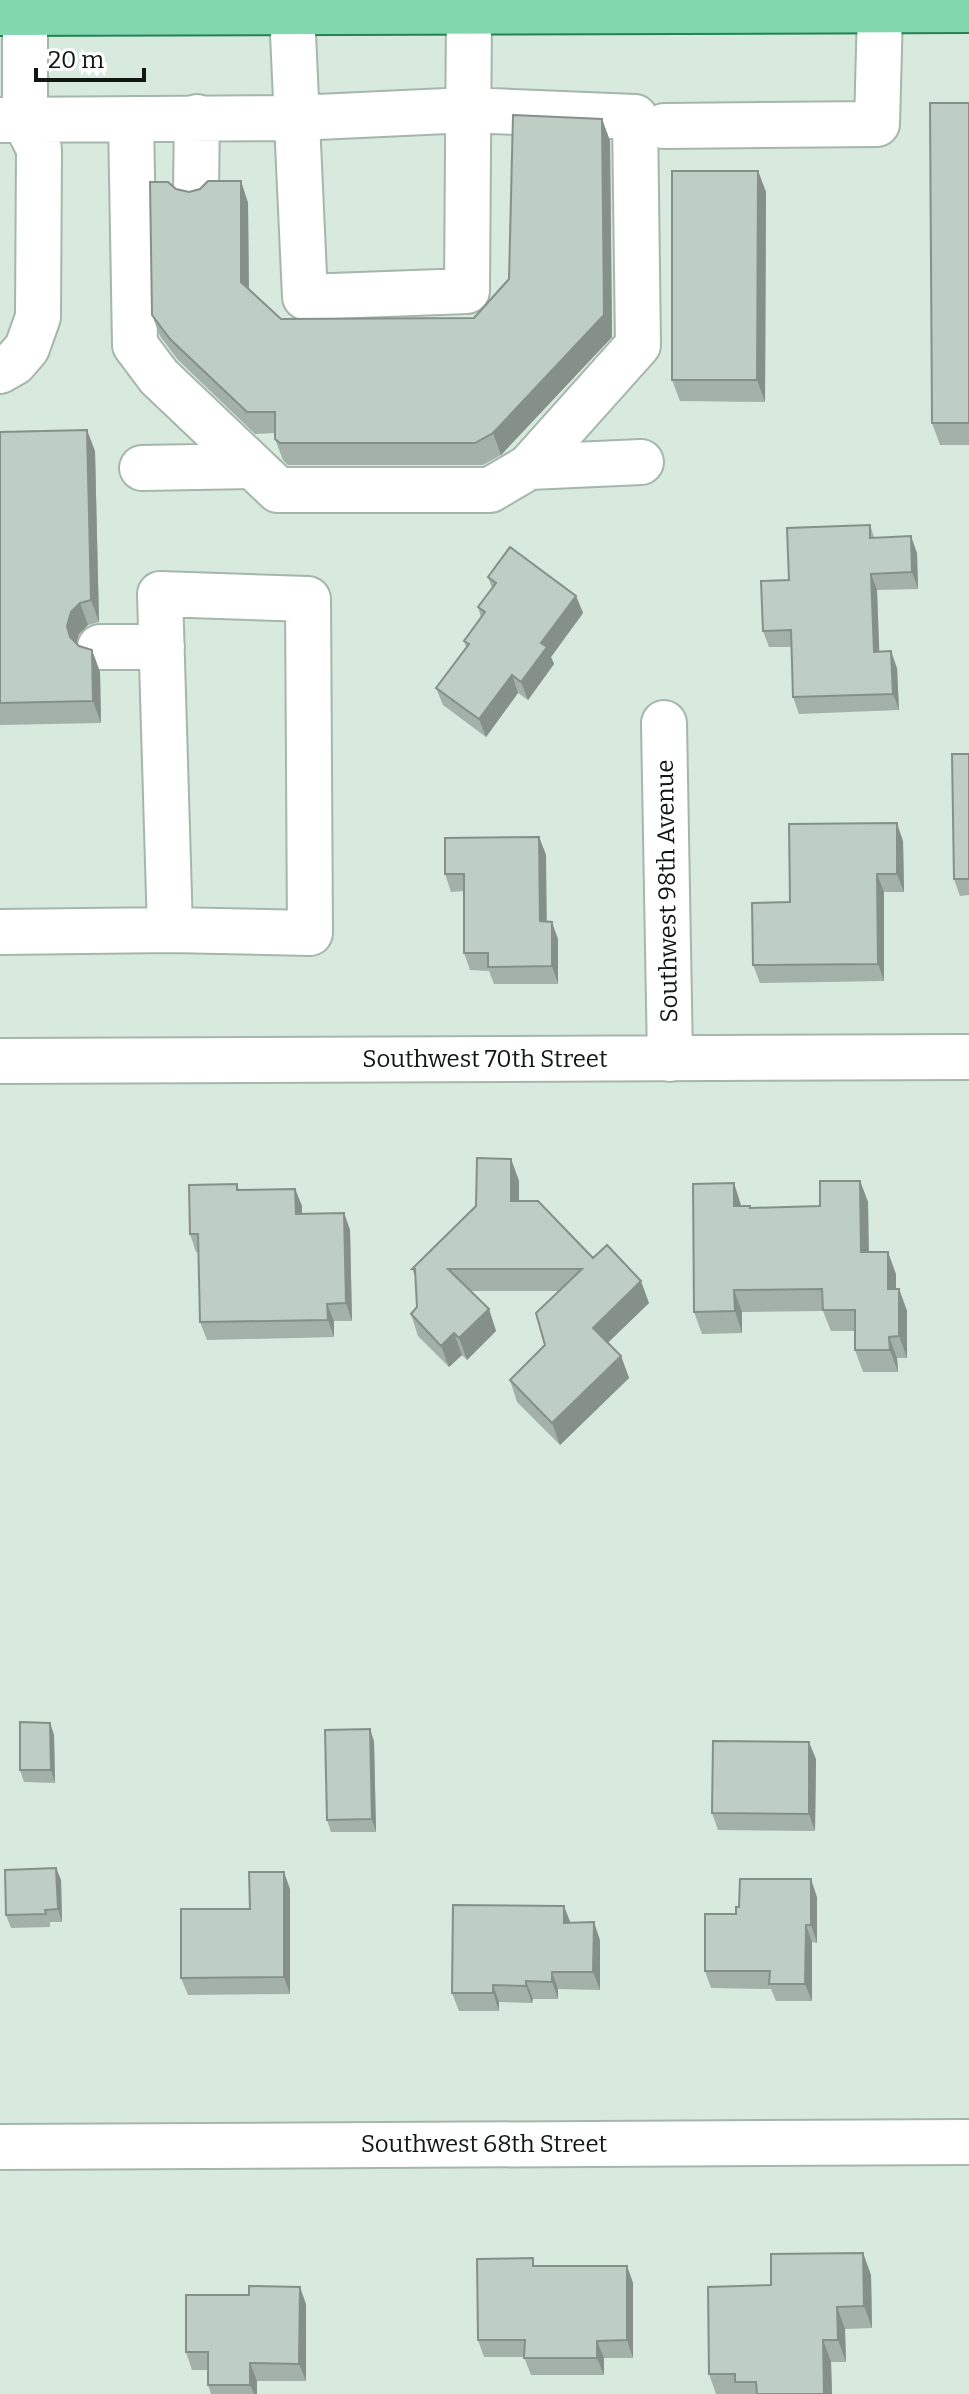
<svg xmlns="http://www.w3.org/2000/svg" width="969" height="2394" font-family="Bitter,serif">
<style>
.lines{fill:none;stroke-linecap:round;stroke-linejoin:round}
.minor-casing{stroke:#a5b6ab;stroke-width:48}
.major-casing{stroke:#248355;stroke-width:48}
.minor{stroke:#fff;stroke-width:44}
.major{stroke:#82d7af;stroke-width:44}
.wall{fill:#a3b1a9}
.shaded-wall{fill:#859089}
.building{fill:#becec4;stroke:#859089;stroke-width:2}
.labels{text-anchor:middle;stroke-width:6;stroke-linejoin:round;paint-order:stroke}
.street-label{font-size:24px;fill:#111713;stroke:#fff}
</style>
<rect width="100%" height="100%" fill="#d8e9de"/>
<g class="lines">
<defs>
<path id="minor" d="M292 12 305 297 467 291 469 12
M0 120 296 118 468 110 635 117 638 345 529 467 490 490H278L159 377 135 345 131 119
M664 126 877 124 880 11
M196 189 197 117
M0 371 14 363 27 348 38 317 39 149 25 121V13
M529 467 641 462
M142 468 252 466
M100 647H162
M664 723 670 1059
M0 932 170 930 310 933 308 599 160 594 170 930
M0 1061 969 1057
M0 2147 969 2142"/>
<path id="major" d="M0 13 969 10"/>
</defs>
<use href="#minor" class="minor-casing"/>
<use href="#major" class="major-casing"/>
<use href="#minor" class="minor"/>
<use href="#major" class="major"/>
</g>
<path class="wall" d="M969 103V445H940L932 423Z
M602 119 610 141 612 337 501 455 483 465H288L283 460 275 439V433L255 434 178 360 160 336 152 315 176 189 189 192 241 181 248 203 249 289 281 319 474 318 509 279Z
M758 171 766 192 765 402 680 401 672 380Z
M0 432 95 451 99 622 88 625 79 634 76 644 79 646 92 650 100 672 101 723 0 725Z
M870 525 874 537 917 553 918 589 877 590 879 652 897 668 899 710 799 714 793 697 792 647H769L763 631 789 580Z
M488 577 576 596 583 613 551 657 554 664 528 700 518 693 486 737 443 705 436 688 466 647 464 641 481 617 478 607 492 588Z
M969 754V895L960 896 954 879Z
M539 837 546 855V922L558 939V984H494L489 971 470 970 464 953V891L451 892 445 874Z
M903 841 904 892H884V981L760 983 753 965 790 902Z
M511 1159 519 1181V1201L649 1303 608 1343 621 1356 629 1378 560 1445 517 1402 510 1380 545 1345 559 1291H470L489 1309 496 1331 467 1360 462 1355 449 1367 418 1336 411 1314 417 1307 416 1279 412 1269 476 1206Z
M860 1181 868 1202 869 1252 896 1274V1289H899L907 1311V1358H897L898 1372H863L855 1350V1331H831L823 1311 742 1312V1333L702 1334 694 1312 742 1206 751 1208 820 1206Z
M237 1184 239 1190 295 1189 302 1206V1213H344L350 1230 352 1321H334V1337L207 1340 200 1322 199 1252H196L190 1234Z
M50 1723 54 1735 55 1783 24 1782 20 1770Z
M374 1741 376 1832H331L327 1820Z
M816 1759 815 1831 718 1830 712 1813Z
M56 1868 61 1880 62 1922H50V1927L11 1928 6 1915Z
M290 1889V1994L188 1995 181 1978 250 1909Z
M817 1897V1943L812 1942V2001H776L771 1989 711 1988 705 1971 736 1914Z
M570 1922 600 1940V1990L558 1989V1999H533L532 2003 499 2002V2011H459L452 1993Z
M863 2253 871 2275 872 2328 845 2329 846 2362H831L832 2394H716L709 2374 771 2285Z
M535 2266H627L633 2283V2358H604V2375H531L524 2357H484L478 2340Z
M306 2304V2381H257V2394H211L208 2385V2370H192L186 2352Z"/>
<path class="shaded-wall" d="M602 119 610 141 612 337 501 455 493 433Z
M758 171 766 192 765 402 757 380Z
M241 181 248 203 249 304 241 282Z
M87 430 95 451 99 622 91 600Z
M911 536 917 553 918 589 912 572Z
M871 574 877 590 880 669 874 652Z
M576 596 583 613 551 657 554 664 528 700 521 682 541 643Z
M80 603 88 625 79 634 75 648 67 626 71 612Z
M92 650 100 672 101 723 93 701Z
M891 651 897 668 899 710 893 694Z
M512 675 518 693 486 737 479 719Z
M897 823 903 841 904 892 897 874Z
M539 837 546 855 547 939 540 921Z
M877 874 884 892V981L878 964Z
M552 922 558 939V984L552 966Z
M511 1159 519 1181V1223L511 1201Z
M860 1181 868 1202 869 1274 861 1252Z
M734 1183 741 1205 742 1228 734 1206Z
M295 1189 302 1206V1231L296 1214Z
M344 1213 350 1230 352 1321 346 1303Z
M888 1252 896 1274V1311L888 1289Z
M641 1281 649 1303 601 1349 593 1328Z
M899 1289 907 1311V1358L899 1336Z
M734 1290 742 1312V1333L735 1311Z
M327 1304 334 1321V1337L328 1320Z
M489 1309 496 1331 467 1360 459 1338Z
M454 1333 462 1355 449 1367 441 1346Z
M889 1337 897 1358 898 1372 890 1350Z
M621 1356 629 1378 560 1445 552 1423Z
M50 1723 54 1735 55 1783 51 1770Z
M370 1729 374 1741 376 1832 372 1819Z
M809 1742 816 1759 815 1831 809 1814Z
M56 1868 61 1880 62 1922 58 1909Z
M284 1872 290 1889V1994L284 1977Z
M811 1879 817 1897V1943L811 1925Z
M564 1906 571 1924 564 1923Z
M594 1922 600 1940V1990L593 1972Z
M806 1925 812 1942V2001L805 1984Z
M552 1972 558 1989V1999L552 1982Z
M526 1981 533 1999 532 2003 526 1986Z
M493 1985 499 2002V2011L493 1993Z
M863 2253 871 2275 872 2328 864 2306Z
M627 2266 633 2283V2358L627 2340Z
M300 2287 306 2304V2381L299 2364Z
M837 2307 845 2329 846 2362 838 2340Z
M823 2340 831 2362 832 2394H824Z
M597 2341 604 2358V2375L597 2358Z
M250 2363 257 2381V2394H254L250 2385Z"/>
<path class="building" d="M930 103H969V423H932Z
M513 115 602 119 604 315 493 433 475 443H280L275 439V412H247L170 339 152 315 150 182H168L176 189 189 192 200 189 208 181H241V282L281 319 474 318 509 279Z
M672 171H758L757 380H672Z
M87 430 91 600 80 603 71 612 67 626 70 637 79 646 92 650 93 701 0 703V432Z
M870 525V538L911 536 912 572 871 574 874 652 891 651 893 694 793 697 791 630 763 631 761 581 789 580 787 528Z
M510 547 576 596 541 643 547 647 521 682 512 675 479 719 436 688 469 644 464 641 485 612 478 607 496 583 488 577Z
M952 754H969V879H954Z
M897 823V874H877L878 964 753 965 752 903 790 902 789 824Z
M539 837 540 921 552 922V966L488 967V953H464V874H445V838Z
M477 1158 511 1159V1201H538L593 1258 607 1245 641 1281 593 1328 621 1356 552 1423 510 1380 545 1345 536 1313 582 1269H448L489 1309 459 1338 454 1333 441 1346 411 1314 417 1307 415 1269H412L476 1206Z
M820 1181H860L861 1252H888V1289H899V1336L889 1337 890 1350H855V1310H823L822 1289 734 1290 735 1311 694 1312 693 1184 734 1183V1206H750V1208L820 1206Z
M237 1184V1190L295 1189 296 1214 344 1213 346 1303 327 1304 328 1320 200 1322 198 1234H190L189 1185Z
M20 1722 50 1723 51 1770H20Z
M370 1729 372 1819 327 1820 325 1730Z
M713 1741 809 1742V1814L712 1813Z
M56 1868 58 1909 45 1910 46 1914 6 1915 5 1870Z
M249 1872H284V1977L181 1978V1909H250Z
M740 1879H811V1925H806L805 1984H769L770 1971H705V1914H736V1907H739Z
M453 1905 564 1906V1923L594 1922 593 1972H552V1982L526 1981V1986L493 1985V1993H452Z
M863 2253 864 2306 837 2307 838 2340H823L824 2394H757L756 2382H735V2374H709L708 2287 771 2285V2254Z
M533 2258V2266H627V2340L597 2341V2358H524L525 2340H478L477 2259Z
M249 2286 300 2287 299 2364 250 2363V2385H208V2352H186V2295H249Z"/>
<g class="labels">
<g class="street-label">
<text transform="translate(667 891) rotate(-91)" y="8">Southwest 98th Avenue</text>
<text x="485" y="1067">Southwest 70th Street</text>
<text x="484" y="2152">Southwest 68th Street</text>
</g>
</g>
<path d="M36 68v12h108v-12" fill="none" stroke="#111713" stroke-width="4"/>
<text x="48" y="68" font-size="24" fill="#111713" stroke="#ffffff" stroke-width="6" paint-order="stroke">20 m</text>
</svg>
